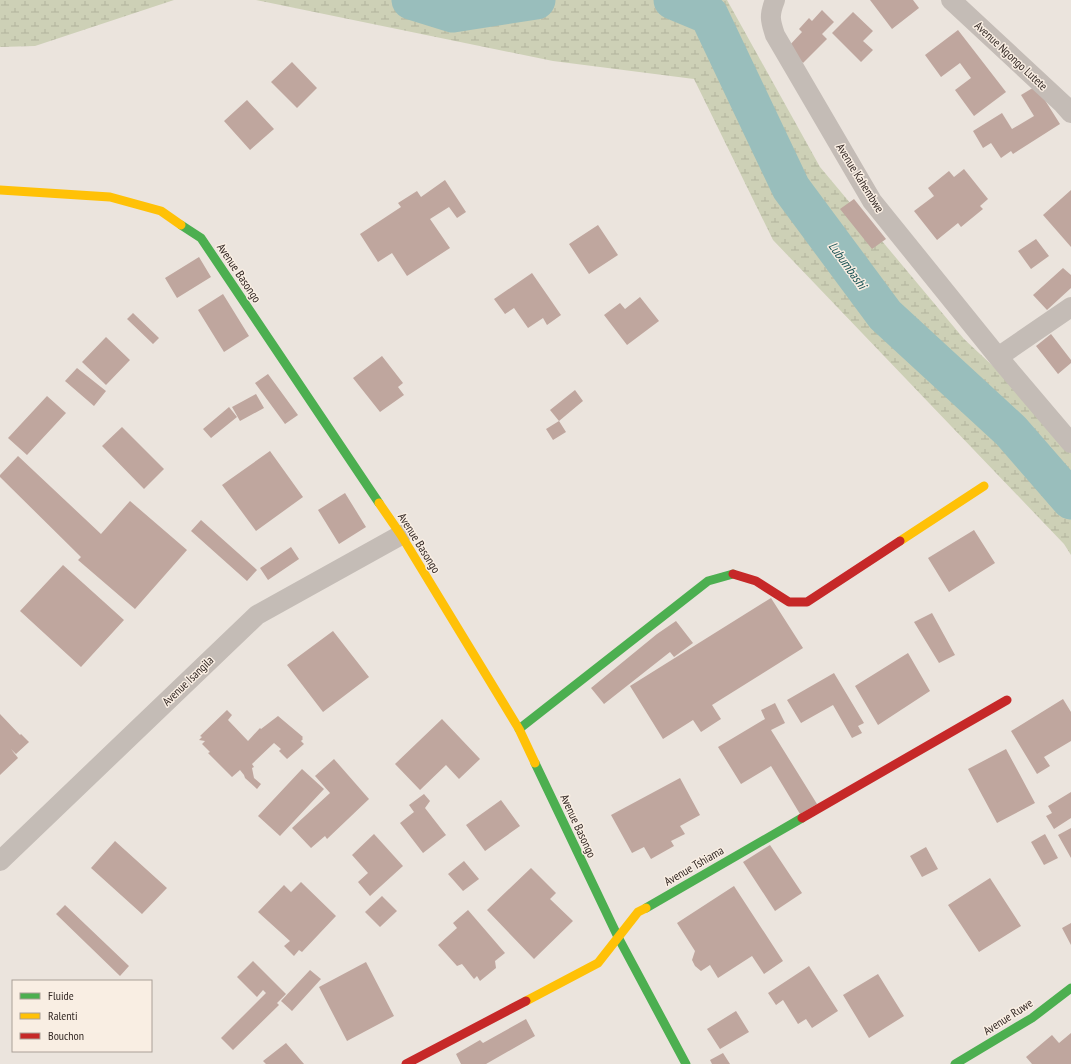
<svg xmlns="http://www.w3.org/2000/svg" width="1071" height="1064" font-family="'PT Sans Narrow',sans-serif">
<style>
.wetland{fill:url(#wetland-marsh)}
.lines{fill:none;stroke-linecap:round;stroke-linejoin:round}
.river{stroke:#99bebc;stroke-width:39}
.building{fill:#bfa69e}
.street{stroke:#c4bcb6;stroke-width:20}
.fast{stroke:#4caf50;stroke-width:9}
.slow{stroke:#ffc107;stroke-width:9}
.jam{stroke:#c62828;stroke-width:9}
.labels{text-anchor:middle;stroke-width:3;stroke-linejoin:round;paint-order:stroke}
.street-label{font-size:12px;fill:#342925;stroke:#f9eee3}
.water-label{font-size:13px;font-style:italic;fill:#1b5455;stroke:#f9eee3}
</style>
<defs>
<pattern id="wetland-marsh" width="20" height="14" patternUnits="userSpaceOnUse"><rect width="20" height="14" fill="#cdd0b6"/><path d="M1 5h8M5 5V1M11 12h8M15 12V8" fill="none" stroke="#b1b39c"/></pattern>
</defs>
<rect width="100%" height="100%" fill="#ebe4dd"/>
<path class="wetland" d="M0 0H174L35 46 0 47Z
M256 0H727L820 167 964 339 1071 439V555L1064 544 773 240 694 79 553 61Z"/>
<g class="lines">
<path class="river" d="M411 0 453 13 536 0
M673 0 709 15 791 188 885 315 1011 431 1071 500"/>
</g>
<path class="building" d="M870 0H913L919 8 892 29Z
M822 10 834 22 822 34 827 39 803 63 788 47 802 32 799 29 809 18 812 21Z
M853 12 873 31 863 41 873 50 861 62 832 33Z
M958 30 1006 92 974 116 955 90 971 78 960 63 941 77 925 55Z
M292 62 317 88 297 108 271 82Z
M1036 86 1060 124 1013 154 1011 151 1001 158 991 143 983 148 973 131 1002 113 1012 129 1034 116 1021 95Z
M247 100 274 129 250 150 224 121Z
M964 169 988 199 980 206 983 209 961 227 958 223 937 240 914 211 934 196 928 188 949 171 954 177Z
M445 180 466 212 457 218 449 207 430 219 450 248 407 276 392 253 378 262 360 234 401 207 398 203 417 191 421 197Z
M1071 190V247L1043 215Z
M854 199 886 239 872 249 840 209Z
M598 225 618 255 589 274 569 244Z
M1036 239 1049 256 1031 269 1018 251Z
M199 257 211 277 177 298 165 278Z
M1063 268 1071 275V288L1047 310 1033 295Z
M532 273 561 315 547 325 543 318 528 328 514 308 505 314 494 299Z
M223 294 249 336 224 352 198 310Z
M640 297 659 321 627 345 604 315 620 303 625 309Z
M133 313 159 338 153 344 127 319Z
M1051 334 1071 360V363L1058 374 1036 346Z
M106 337 130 360 106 385 82 362Z
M382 356 403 383 398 387 404 395 380 412 353 378Z
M77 368 106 391 94 406 65 381Z
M268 374 298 415 285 424 255 383Z
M575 390 583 401 559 421 550 410Z
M256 394 264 408 240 421 232 407Z
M47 396 66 413 27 455 8 438Z
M229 407 237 417 211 438 203 429Z
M559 421 566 432 553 440 546 429Z
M122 427 164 469 144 489 102 446Z
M270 451 303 497 256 531 222 485Z
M18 456 101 534 130 501 187 550 135 609 78 560 81 557 0 477V475Z
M345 493 366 527 339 544 318 510Z
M201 520 257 570 247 581 191 531Z
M974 530 995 563 949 592 928 558Z
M291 547 299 559 268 580 260 568Z
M63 565 124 620 81 667 20 611Z
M771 598 803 648 712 705 721 719 701 732 693 720 663 739 630 686Z
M932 613 955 655 939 663 914 622Z
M676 621 693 643 674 657 670 652 604 704 591 688 657 634Z
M333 631 369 677 323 712 287 665Z
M908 653 930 691 878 725 855 686Z
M834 673 864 723 858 726 862 733 852 738 833 705 801 723 787 700Z
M1063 699 1071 712V741L1044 757 1050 766 1037 774 1011 731Z
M775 703 785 723 771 730 817 804 800 814 771 766 741 784 718 747 765 719 761 710Z
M227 710 232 715 228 720 248 741 260 728 261 729 278 716 303 737 302 738 303 739 301 741 304 744 287 759 279 751 281 749 274 743 252 764 254 767 252 768 254 778 261 784 257 789 245 778 244 775 240 770 232 777 208 753 210 752 202 744 205 741 199 740 202 737 200 736Z
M0 714 20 735 21 734 29 742 16 754 11 749 18 758 0 775Z
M442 719 480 759 459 779 446 765 420 790 395 764Z
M1006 749 1035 803 997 823 968 769Z
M334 759 369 799 327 839 325 836 311 848 292 828 330 793 315 776Z
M302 769 324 789 280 836 258 816Z
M680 778 700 815 680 826 685 834 671 841 674 846 651 859 644 847 632 853 611 815Z
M1071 792V818L1054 829 1046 816 1052 813 1048 806Z
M424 794 430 801 425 808 446 835 423 853 400 823 414 812 409 805Z
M501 800 520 826 485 851 466 825Z
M1071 828V858L1058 835Z
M374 834 403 866 370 896 358 882 368 873 352 855Z
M1045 834 1058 858 1044 865 1031 842Z
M115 841 167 888 142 914 91 868Z
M770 845 802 893 775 911 743 862Z
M926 847 938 869 922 877 910 856Z
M464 861 479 879 463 891 448 874Z
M531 868 556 893 550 899 573 921 534 959 487 910Z
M990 878 1021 926 979 952 948 905Z
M301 882 336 916 302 952 299 950 294 956 284 946 290 941 258 912 284 885 291 892Z
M734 886 783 961 764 974 752 956 718 978 710 965 701 971 695 966 692 960 695 951 677 923Z
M382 896 397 911 380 927 365 912Z
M65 905 129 966 120 976 56 914Z
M468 910 505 953 495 961 496 968 480 981 477 976 474 979 462 964 457 966 438 945 457 928 453 923Z
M1071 923V945L1062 928Z
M253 961 286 994 277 1003 279 1005 233 1050 221 1038 266 993 263 990 257 997 237 977Z
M366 962 394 1016 347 1041 319 987Z
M809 966 838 1011 812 1028 806 1019 798 1024 783 1000 776 1005 768 993Z
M310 970 321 979 292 1011 281 1001Z
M878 974 904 1016 869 1038 843 995Z
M736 1011 749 1032 720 1049 707 1029Z
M526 1019 535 1036 486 1064H461L456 1054 480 1040 483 1043Z
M1071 1033V1064H1032L1026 1057 1052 1035 1059 1043Z
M286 1043 304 1064H266L263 1061Z
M723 1053 730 1064H712L710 1060Z"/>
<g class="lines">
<path class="street" d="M775 0C769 15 770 20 775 35L872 201 998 357
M951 0 1063 104 1071 113
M1071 307 998 357 1071 443
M0 861 257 615 401 535"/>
<path class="fast" d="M181 225 201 238 379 503
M519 729 708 581 733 574
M535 763 618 937 686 1064
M646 908 802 818
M955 1064 1032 1018 1071 988"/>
<path class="slow" d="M0 190 110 197 161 211 181 225
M379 503 401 535 519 729 535 763
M900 541 984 486
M526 1001 598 963 638 912 646 908"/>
<path class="jam" d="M733 574 756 581 789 602H807L900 541
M802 818 1007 700
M406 1064 526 1001"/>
</g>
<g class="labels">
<g class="street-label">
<text transform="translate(1011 56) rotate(43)" y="4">Avenue Ngongo Lutete</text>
<text transform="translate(860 178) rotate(58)" y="4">Avenue Kahembwe</text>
<text transform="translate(239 273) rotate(56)" y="4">Avenue Basongo</text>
<text transform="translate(419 543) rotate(58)" y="4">Avenue Basongo</text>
<text transform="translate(188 681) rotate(-44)" y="4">Avenue Isangila</text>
<text transform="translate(578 826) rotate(65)" y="4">Avenue Basongo</text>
<text transform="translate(694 866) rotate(-30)" y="4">Avenue Tshiama</text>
<text transform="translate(1008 1017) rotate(-33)" y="4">Avenue Ruwe</text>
</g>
<g class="water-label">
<text transform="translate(848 265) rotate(54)" y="5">Lubumbashi</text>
</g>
</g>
<rect x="12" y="980" width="140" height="72" fill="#f9eee3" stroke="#aa9f97"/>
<rect x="20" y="993" width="20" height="6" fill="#4caf50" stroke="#aa9f97"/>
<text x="48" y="1000" font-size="12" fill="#342925">Fluide</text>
<rect x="20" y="1013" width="20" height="6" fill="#ffc107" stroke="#aa9f97"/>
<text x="48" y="1020" font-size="12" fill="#342925">Ralenti</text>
<rect x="20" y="1033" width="20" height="6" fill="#c62828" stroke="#aa9f97"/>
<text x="48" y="1040" font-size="12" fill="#342925">Bouchon</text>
</svg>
